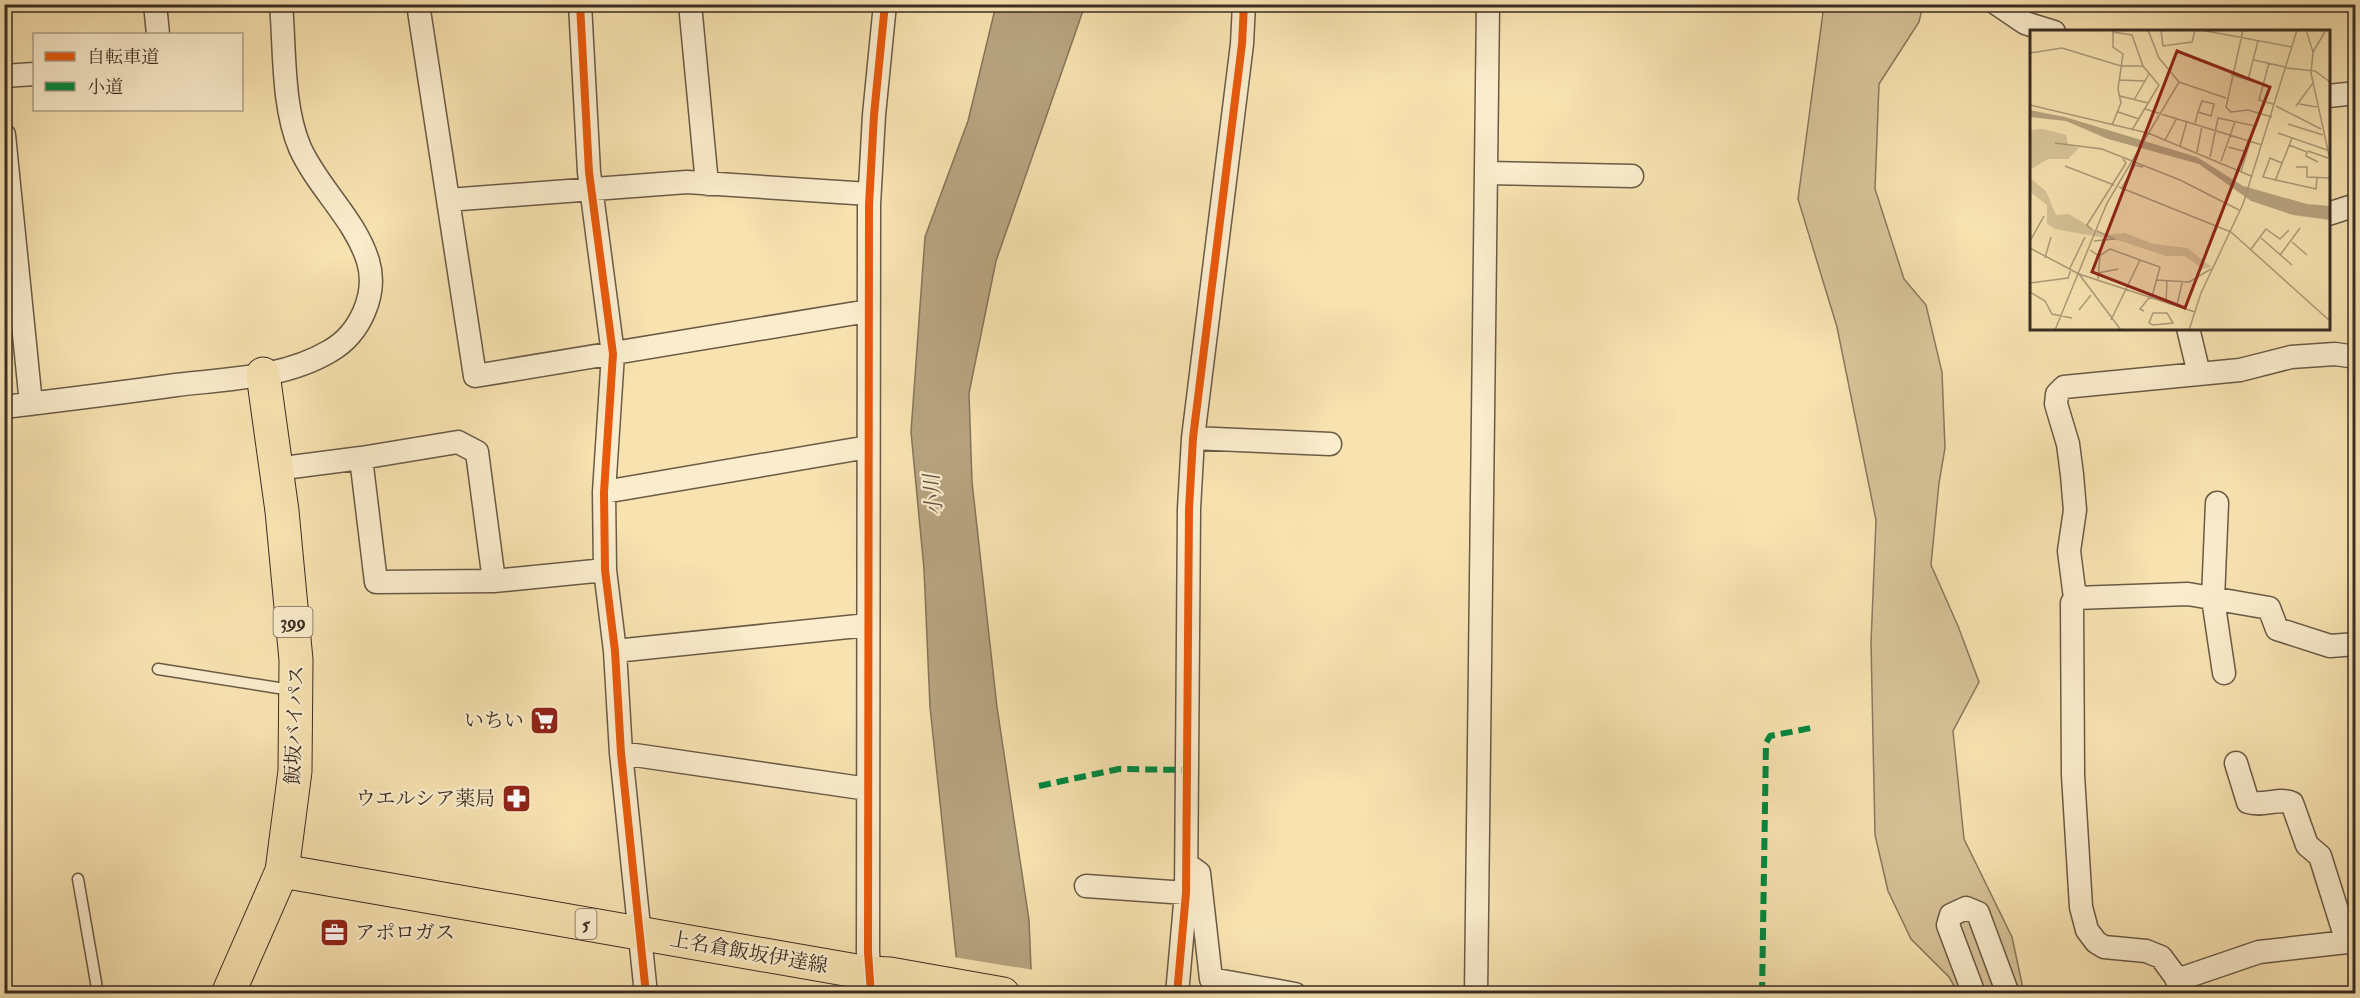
<svg xmlns="http://www.w3.org/2000/svg" width="2360" height="998" font-family="'IM FELL Double Pica','Noto Serif JP',serif">
<style>
.green{fill:#d7c398;stroke:#89785e;stroke-width:1.5}
.water{fill:#b7a480;stroke:#85745b;stroke-width:1.5}
.pier{fill:#f7e2b0}
.lines{fill:none;stroke-linecap:round;stroke-linejoin:round}
.lane-casing{stroke:#6a5a46;stroke-width:13}
.street-casing{stroke:#6a5a46;stroke-width:25}
.primary-casing{stroke:#3b2d23;stroke-width:35}
.highway-casing{stroke:#3b2d23;stroke-width:35}
.lane{stroke:#faeccc;stroke-width:10}
.street{stroke:#faeccc;stroke-width:22}
.primary{stroke:#f7e2b0;stroke-width:33}
.highway{stroke:#f7e2b0;stroke-width:33}
.quiet{stroke:#00873e;stroke-width:6;stroke-dasharray:12 6;stroke-linecap:butt}
.cycleway-casing{stroke:#faeccc;stroke-width:11}
.cycleway{stroke:#e8590c;stroke-width:8}
.labels{text-anchor:middle;stroke-width:4.5;stroke-linejoin:round;paint-order:stroke}
.shield{fill:#faeccc;stroke:#746656;stroke-width:1.5}
.shield-label{font-size:18px;font-weight:bold;fill:#3b2d23}
.poi-label{font-size:20px;fill:#3b2d23;stroke:#faeccc;text-anchor:end}
.street-label{font-size:20px;fill:#3b2d23;stroke:#faeccc}
.water-label{font-size:21px;font-style:italic;fill:#60513f;stroke:#faeccc}
.inset-road{fill:none;stroke:#ac9a78;stroke-width:1.5}
.view{fill:#8f2418;fill-opacity:0.15;stroke:#8f2418;stroke-width:3}
.inset-edge{fill:none;stroke:#3b2d23;stroke-width:3}
</style>
<rect width="100%" height="100%" fill="#f7e2b0"/>
<filter id="stains"><feTurbulence type="fractalNoise" baseFrequency=".00333" numOctaves="4"/><feColorMatrix values="0 0 0 0 .2 0 0 0 0 .09 0 0 0 0 .02 0 0 0 .5 -.17"/></filter>
<radialGradient id="worn" r=".72"><stop offset=".6" stop-color="#630" stop-opacity="0"/><stop offset="1" stop-color="#630" stop-opacity=".3"/></radialGradient>
<path class="green" d="M1824 5H1923L1919 22 1879 84 1875 189 1904 279 1926 305 1942 372 1945 448 1939 483 1931 565 1958 626 1979 682 1953 731 1964 839 2012 937 2024 993H1958L1949 977 1911 939 1888 891 1875 835 1871 643 1876 520 1837 327 1798 199Z"/>
<path class="water" d="M996 5H1085L996 261 969 393 972 482 997 707 1029 920 1032 993H960L930 707 924 569 911 432 925 237 968 121Z"/>
<path class="pier" d="M953 957 1034 970 1035 994H957Z"/>
<g class="lines">
<defs>
<path id="lane" d="M158 669 291 690
M78 879 98 994"/>
<path id="street" d="M155 4 158 34
M418 4 475 376 868 311
M580 4 589 172 613 354 604 492 605 570 615 651 621 753 646 994
M690 4 707 184
M1997 4 2025 23 2054 32
M4 76 34 74
M2328 96 2356 93
M4 135 31 404
M1486 173 1632 176
M448 200 687 182 869 194
M2328 214 2356 205
M2188 328 2199 374
M4 407C62 400 119 393 176 385 227 379 285 378 330 351 360 334 378 294 368 261 355 219 318 188 300 148 282 106 285 50 281 4
M1193 438 1330 444
M276 469 361 458
M604 492 868 447
M2217 503 2213 599 2224 673
M494 581 477 452 458 442 361 458 376 582 494 581 605 570
M2075 598 2069 551 2075 510 2072 475 2068 444 2056 404 2057 394 2064 387 2240 370 2291 357 2335 354 2356 357
M615 651 868 625
M621 753 868 789
M2236 763 2248 802C2263 807 2280 797 2292 803L2307 845 2320 856 2347 942
M1192 868 1199 873 1211 979 1295 994
M1086 886 1186 893
M2177 980 2259 952 2356 941
M871 994 868 952 869 205 874 115 885 4
M1177 994 1186 893 1189 509 1193 438 1242 44 1244 4
M1476 994 1488 4
M1974 994 1948 925 1951 915 1966 908 1978 913 2008 994
M2183 994 2175 976 2161 957 2146 951 2104 947 2096 942 2087 930 2081 907 2073 775 2072 603 2075 598 2188 594 2269 608 2277 629 2330 646 2356 644"/>
<path id="primary" d="M282 871 868 973 890 974 1003 994"/>
<path id="highway" d="M228 994 282 871 295 771 296 660 282 511 263 374"/>
</defs>
<use href="#lane" class="lane-casing"/>
<use href="#street" class="street-casing"/>
<use href="#primary" class="primary-casing"/>
<use href="#highway" class="highway-casing"/>
<use href="#lane" class="lane"/>
<use href="#street" class="street"/>
<use href="#primary" class="primary"/>
<use href="#highway" class="highway"/>
<path class="quiet" d="M1039 786 1119 769 1188 770
M1762 994 1766 743 1770 736 1811 728"/>
<defs>
<path id="cycleway" d="M580 4 589 172 613 354 604 492 605 570 615 651 621 753 646 994
M871 994 868 952 869 205 874 115 885 4
M1177 994 1186 893 1189 509 1193 438 1242 44 1244 4"/>
</defs>
<use href="#cycleway" class="cycleway-casing"/>
<use href="#cycleway" class="cycleway"/>
</g>
<defs>
<symbol id="supermarket-square" viewBox="-11 -11 22 22"><rect x="-9" y="-9" width="18" height="18" rx="4" fill="#8f2418" stroke="#faeccc"/><path d="M-6-5.5h2.5l.6 2H6L4.5 2H-2.5L-4.4-4H-6ZM-1.5 3.2a1.3 1.3 0 1 0 .1 0ZM3 3.2a1.3 1.3 0 1 0 .1 0Z" fill="#fff"/></symbol>
<symbol id="pharmacy-square" viewBox="-11 -11 22 22"><rect x="-9" y="-9" width="18" height="18" rx="4" fill="#8f2418" stroke="#faeccc"/><path d="M-2-6h4v4h4v4h-4v4h-4v-4h-4v-4h4Z" fill="#fff"/></symbol>
<symbol id="office-square" viewBox="-11 -11 22 22"><rect x="-9" y="-9" width="18" height="18" rx="4" fill="#8f2418" stroke="#faeccc"/><path d="M-6-3h4V-5.5h4V-3h4V5H-6ZM-1-4.5V-3h2v-1.5ZM-6 0V1H6V0Z" fill="#fff"/></symbol>
</defs>
<g fill-rule="evenodd">
<use href="#supermarket-square" x="528" y="704" width="33" height="33"/>
<use href="#pharmacy-square" x="500" y="782" width="33" height="33"/>
<use href="#office-square" x="318" y="916" width="33" height="33"/>
</g>
<g class="labels">
<g class="shield">
<rect x="273.5" y="607" width="39" height="30" rx="4.5"/>
<rect x="575.5" y="909" width="21" height="30" rx="4.5"/>
</g>
<g class="shield-label">
<text x="293" y="628">399</text>
<text x="586" y="930">5</text>
</g>
<g class="poi-label">
<text x="524" y="727">いちい</text>
<text x="495" y="805">ウエルシア薬局</text>
<text x="355" y="939" text-anchor="start">アポロガス</text>
</g>
<g class="street-label">
<text transform="translate(294 725) rotate(-88)" y="7">飯坂バイパス</text>
<text transform="translate(749 952) rotate(10)" y="7">上名倉飯坂伊達線</text>
</g>
<g class="water-label">
<text transform="translate(933 495) rotate(-95)" y="7">小川</text>
</g>
</g>
<g transform="translate(2030 30)">
<rect width="300" height="300" fill="#f7e2b0"/>
<path d="M13 99 36 105 38 114 49 118 38 129H18L0 140V100ZM0 148 16 161 26 185 39 184 73 205 95 203 124 214 157 218 182 237 173 239 155 226H136L91 211 25 199 17 194V175L0 162Z" fill="#d7c398"/>
<path d="M0 80 35 87 167 127 213 156 277 174 300 176V190L263 185 221 171 169 134 78 109 36 91 0 87Z" fill="#b7a480"/>
<path class="inset-road" d="M118 0 129 28 149 52 196 68M131 0 133 16 162 12 165 0M171 0 262 17M213 0 196 77 201 82 218 80 242 87M276 0 283 22 281 43 300 130V213M83 2 102 5 113 36 129 55 102 100M283 22 296 0M0 23 32 18 91 36H113M224 30 255 37M239 33 229 70 243 74M256 38 285 41 300 52M201 45 233 54M89 50 115 51M218 50 228 11M90 66 118 73M104 70 119 44M269 74 287 77M0 75 118 103 221 146M246 76 291 99M266 76 283 53M115 79 232 115M88 82 109 89M165 93 168 82 172 71 184 74 181 86 168 82M258 94 293 105M82 95 91 73 88 59 93 24 83 17V1M248 103 297 120M135 110 147 88M25 113 72 119 150 150 209 180M259 115 277 122 276 126 288 132M150 116 157 91M198 117 217 122M278 121 298 128M167 122 172 96M180 127 188 88 225 96 211 141M191 131 205 92M252 133 240 128 233 147 286 159 287 148M35 136 84 155M266 137H277V147L300 148M245 151 262 108M89 157 201 202M91 159 105 135 113 137M62 200 57 195 96 133 93 129M201 202 300 291M231 208 262 235M0 211 14 186M64 211 84 209 67 201M262 212 277 225M0 218 49 244 165 282M221 219 236 199 250 209 259 200M60 220 69 226 80 219 110 230 81 290M250 225 270 198M15 228 21 207M110 230 130 237 123 263 110 279 114 281M40 238 55 207M68 243 88 239M49 244 91 300M68 249 70 226M126 250 159 252 181 239M0 253 38 248 41 239M0 262 15 271 22 284 42 288M136 272 137 251M147 275 152 253M49 280 61 265M123 283H137L143 293 123 295 119 293ZM25 300 77 173 149 52M159 300 171 263 213 174 267 0"/>
<path class="view" d="M147 21 240 57 155 278 62 242Z"/>
<rect width="300" height="300" class="inset-edge"/>
</g>
<rect width="2360" height="998" fill="none" stroke="#f7e2b0" stroke-width="24"/>
<rect x="6" y="6" width="2348" height="986" fill="none" stroke="#3b2d23" stroke-width="3"/>
<rect x="12" y="12" width="2336" height="974" fill="none" stroke="#3b2d23" stroke-width="1.5"/>
<rect x="33" y="33" width="210" height="78" fill="#faeccc" stroke="#aea088" stroke-width="1.5"/>
<rect x="45" y="52" width="30" height="9" fill="#e8590c" stroke="#aea088" stroke-width="1.5"/>
<text x="87" y="63" font-size="18" fill="#3b2d23">自転車道</text>
<rect x="45" y="82" width="30" height="9" fill="#00873e" stroke="#aea088" stroke-width="1.5"/>
<text x="87" y="93" font-size="18" fill="#3b2d23">小道</text>
<rect width="100%" height="100%" filter="url(#stains)"/>
<rect width="100%" height="100%" fill="url(#worn)"/>
</svg>
